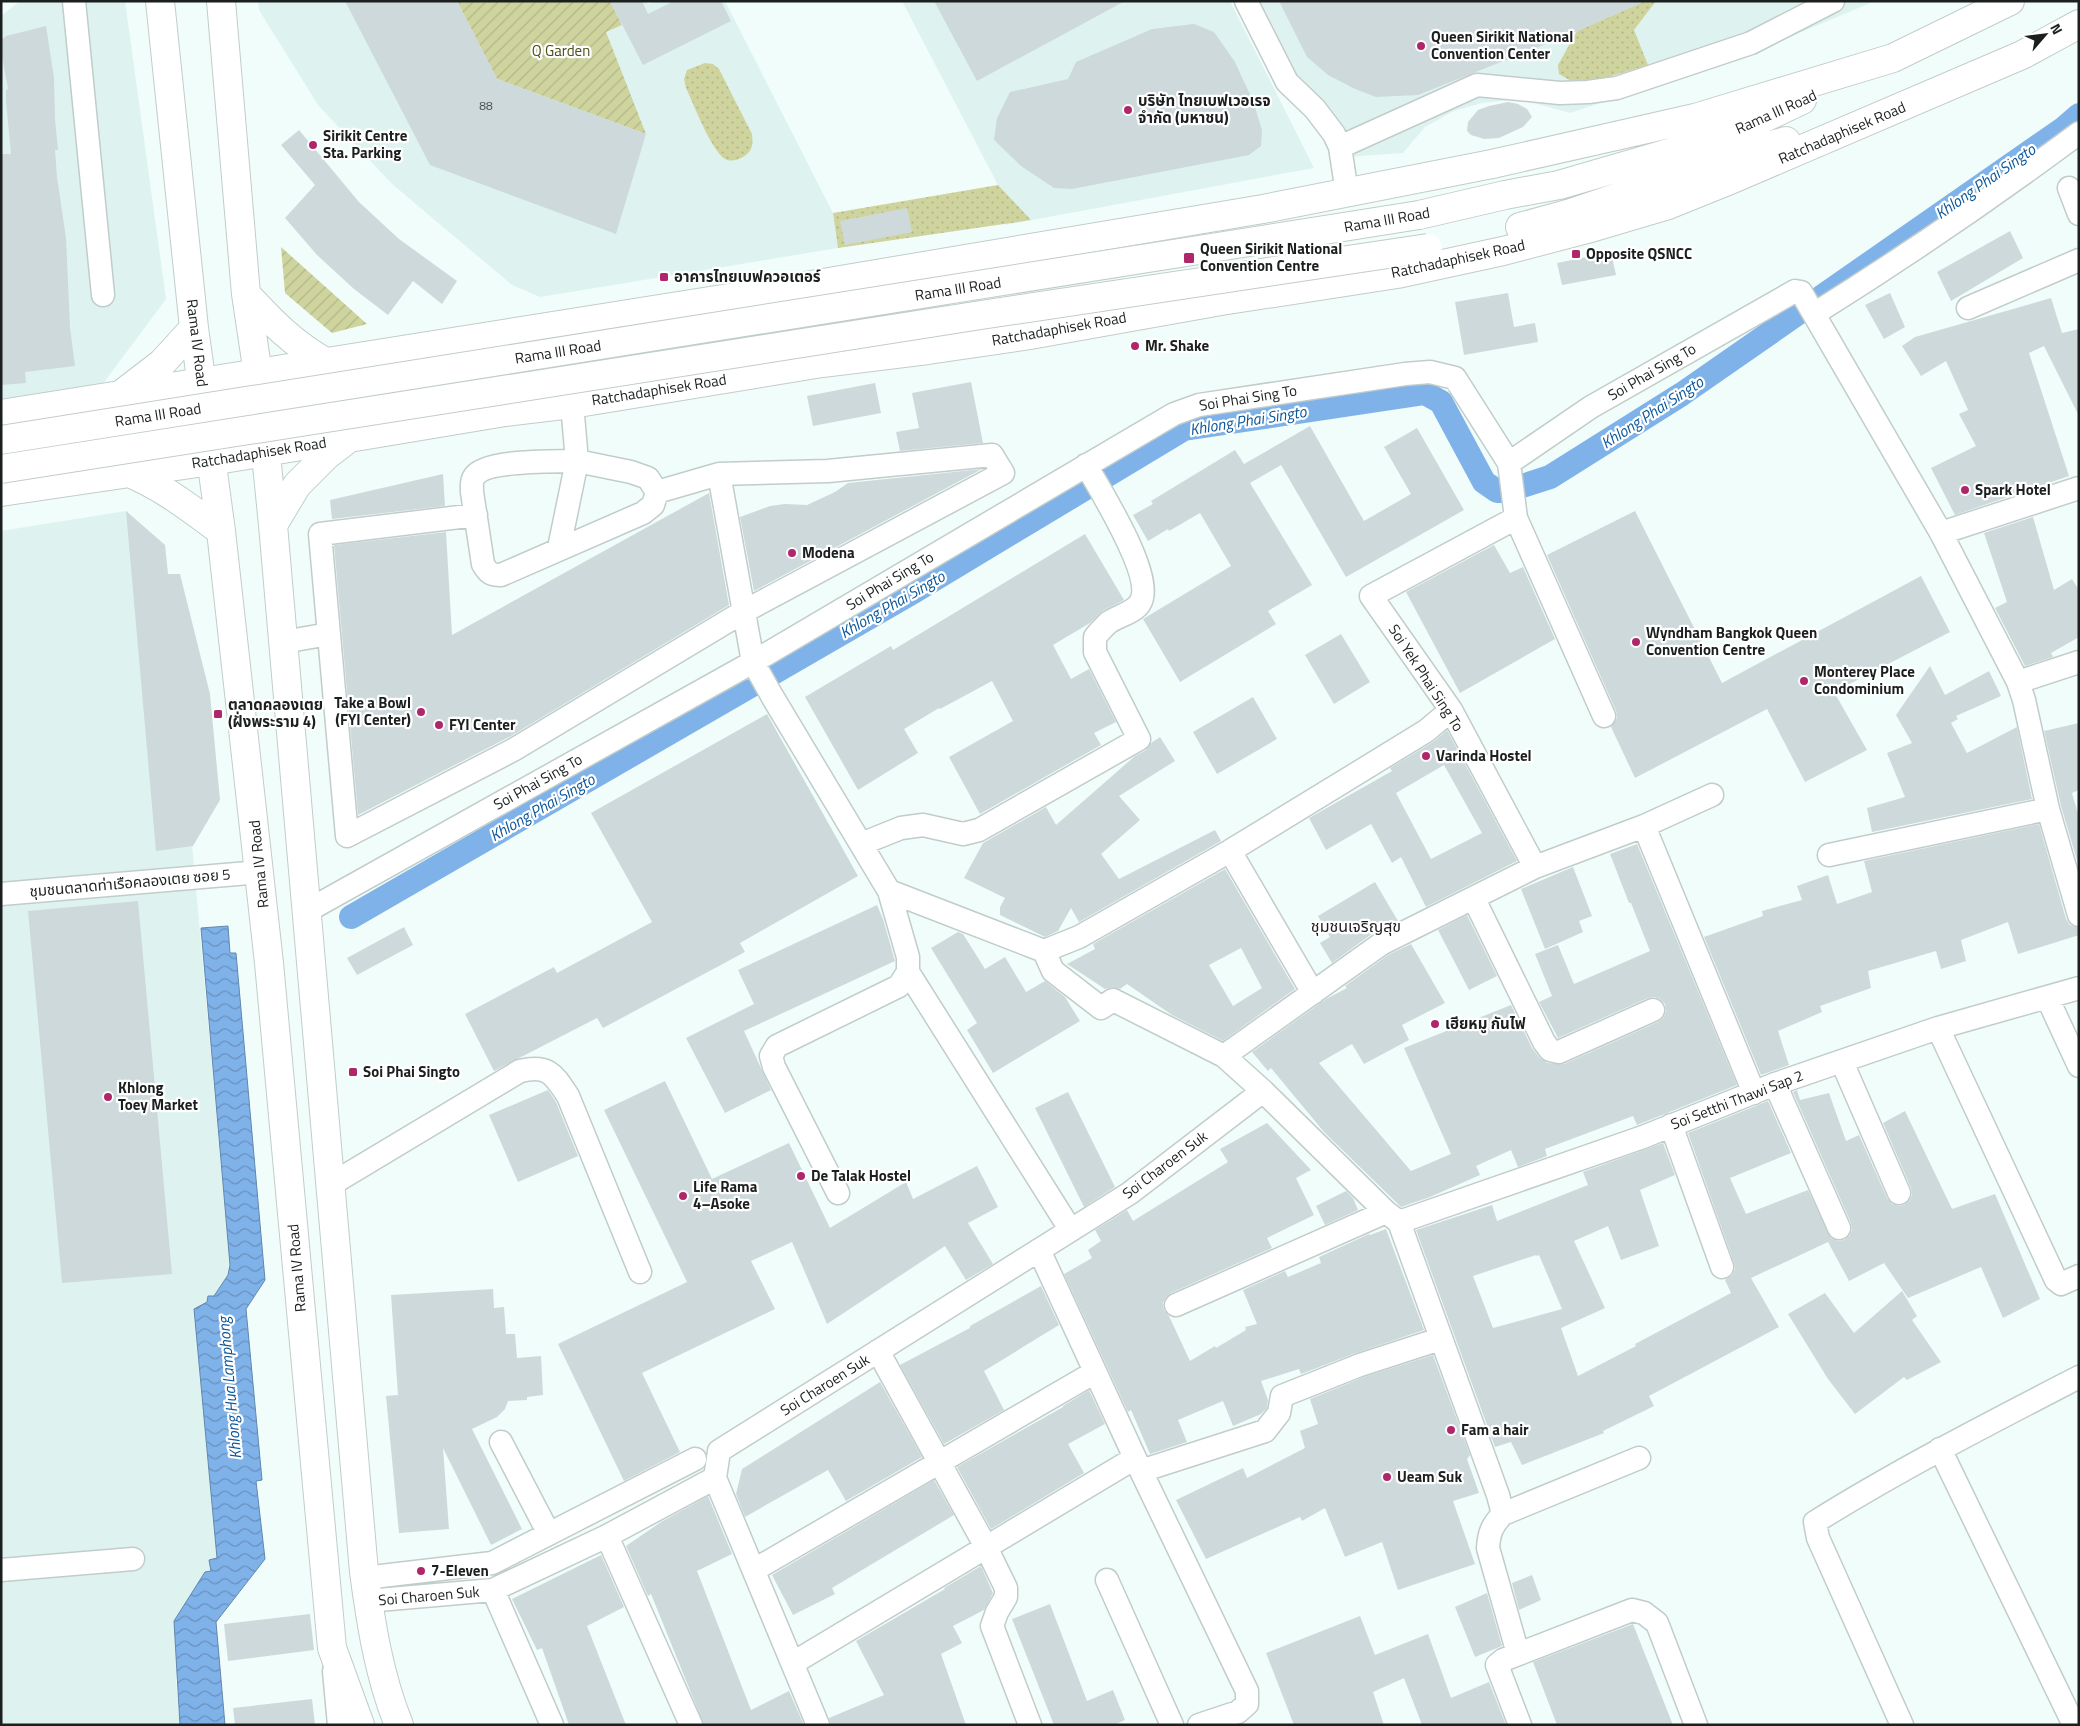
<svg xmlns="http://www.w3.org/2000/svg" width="2080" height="1726" font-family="'Titillium Web','Noto Sans Thai',sans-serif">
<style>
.built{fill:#def3ef}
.grass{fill:url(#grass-dots)}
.garden{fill:url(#garden-furrows)}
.water{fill:url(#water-waves);stroke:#6286ad}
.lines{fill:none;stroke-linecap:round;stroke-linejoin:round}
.canal{stroke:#80b2ea;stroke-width:24}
.building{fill:#ced9dc;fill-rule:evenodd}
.minor-casing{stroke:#c1cdca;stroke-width:25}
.major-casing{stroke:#c1cdca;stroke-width:30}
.minor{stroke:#fff;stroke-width:22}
.major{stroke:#fff;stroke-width:28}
.major-bridge-casing{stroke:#c1cdca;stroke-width:30;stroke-linecap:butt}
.major-bridge{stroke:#fff;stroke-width:28}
.poi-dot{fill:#af276a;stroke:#fff;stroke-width:2}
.labels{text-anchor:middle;stroke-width:4.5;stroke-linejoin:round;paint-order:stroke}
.number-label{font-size:12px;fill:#484e4e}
.poi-label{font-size:15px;font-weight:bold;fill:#1b1f1e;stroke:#fff;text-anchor:start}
.park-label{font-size:15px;fill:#4b4e17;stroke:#fff}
.street-label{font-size:15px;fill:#1b1f1e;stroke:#fff}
.water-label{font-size:16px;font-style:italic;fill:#0a5698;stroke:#fff}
.neighbourhood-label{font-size:16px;fill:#1b1f1e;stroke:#fff}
</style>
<defs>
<pattern id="grass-dots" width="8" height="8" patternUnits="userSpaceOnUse" patternTransform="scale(1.25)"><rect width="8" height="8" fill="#cfd49e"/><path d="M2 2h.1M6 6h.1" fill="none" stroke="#b1b688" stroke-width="1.8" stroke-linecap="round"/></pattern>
<pattern id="garden-furrows" width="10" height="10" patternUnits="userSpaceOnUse" patternTransform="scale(1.25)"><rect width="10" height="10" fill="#cfd49e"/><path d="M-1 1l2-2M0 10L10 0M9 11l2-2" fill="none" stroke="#b1b688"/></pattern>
<pattern id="water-waves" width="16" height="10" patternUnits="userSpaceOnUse" patternTransform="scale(1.25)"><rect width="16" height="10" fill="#80b2ea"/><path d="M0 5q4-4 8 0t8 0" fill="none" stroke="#6890bd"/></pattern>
</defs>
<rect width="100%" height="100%" fill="#f1fdfa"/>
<path class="built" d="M20 1H125L166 299 99 389 1 405V16Z
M258 1H646L648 4 654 1H725L833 213 838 248 540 297 512 285 392 184 318 105 259 10Z
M902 1H1230L1314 168 1005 225 998 185Z
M1255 1H1875L1747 55 1570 113 1519 99 1482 103 1454 111 1425 127 1403 153 1332 158Z
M126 511 165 545 230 1265 228 1275 214 1296 194 1309 217 1558 211 1571 176 1679 180 1725H1V531Z"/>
<path class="grass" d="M1645 1H1656L1634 30 1648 65 1605 78 1573 82 1559 74 1558 65 1577 31Z
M705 63 713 64 719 69 752 134C753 144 753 151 743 157 738 160 731 162 725 159 711 150 694 105 686 88L684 79 687 70Z
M998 185 1031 220 838 248 833 213Z"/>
<path class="garden" d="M457 1H610L622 25 606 32 646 134 497 79Z
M281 247 367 324 332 333 285 293Z"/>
<path class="water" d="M228 926 230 953H236L265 1280 246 1309 262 1480 256 1481 265 1559 216 1622 225 1725H180L174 1621 205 1572 211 1571 209 1560 217 1558 194 1309 207 1302 208 1296H214L228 1275 230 1265 201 928Z"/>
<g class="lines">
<path class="canal" d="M351 917 913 592 1184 429 1425 393 1441 402 1484 482 1497 491H1507L1550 477 1682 394 2064 128 2079 115"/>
</g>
<path class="building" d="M345 1H457L497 79 646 134 616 234 430 165Z
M610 1H642L648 14 674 1H721L731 21 643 65Z
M934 1H1125L977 81Z
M1279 1H1645L1571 34 1418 95 1376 97 1355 89 1328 75 1307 57Z
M1194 24 1214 32 1235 62 1253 101 1262 130 1261 146 1249 155 1072 189 1054 188 1021 166 994 140 997 118 1010 92 1068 79 1076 62 1152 29Z
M46 26 54 78 55 119 58 150H55L57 177 66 238 70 327 75 366 25 372 26 383 1 385V154H11L6 101V90L8 89 1 51V40L6 36Z
M1508 102 1518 104 1527 109 1532 117 1523 127 1499 138 1484 139 1471 135 1467 131 1468 122 1478 110 1489 106Z
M299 130 359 202 399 239 457 281 442 304 413 281 388 315 354 289 317 255 285 218 315 185 281 145Z
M907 208 912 232 845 245 840 221Z
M2010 231 2023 258 1951 301 1937 272Z
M1611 252 1616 275 1562 285 1557 263Z
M1508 293 1514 327 1535 323 1538 342 1464 355 1455 302Z
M1890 293 1905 327 1884 339 1865 305Z
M2051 298 2062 333 2079 329V416L2044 346 2029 353 2069 476 1955 515 1931 468 1976 446 1959 414 1968 410 1946 361 1921 376 1902 346 1915 337Z
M971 382 983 443 900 451 896 432 919 428 912 393Z
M875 383 881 413 813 426 807 396Z
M1310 426 1364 521 1411 494 1384 447 1417 428 1464 510 1346 577 1281 465 1250 483 1312 585 1268 611 1276 624 1180 682 1143 619 1231 566 1200 513 1169 531 1168 529 1148 541 1133 515 1153 504 1151 501 1235 450 1244 464Z
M982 469 754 591 740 517 770 506 785 504 807 505 835 492 848 483Z
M443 474 445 506 332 519 330 500Z
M709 493 729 605 511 736 358 815 334 545 446 532 452 635Z
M126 511 165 545 168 574H180L210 694 220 800 193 846 156 851Z
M1635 511 1722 683 1921 576 1950 632 1834 692 1867 750 1805 782 1767 709 1635 778 1611 727 1617 718 1616 711 1547 555Z
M2033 517 2054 590 2072 579 2079 590V637L2051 653 2053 657 2025 666 1995 608 2007 602 1984 533Z
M1085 534 1124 600 1104 610 1090 623 1053 645 1071 679 1089 669 1116 722 1094 733 1101 745 980 814 949 757 1013 721 992 681 940 709 939 708 904 729 918 753 858 790 805 697 891 646 893 650Z
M1494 545 1510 573 1523 567 1555 639 1460 693 1406 592Z
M1341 634 1370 682 1334 704 1305 655Z
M1930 666 1945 695 1989 671 2001 696 1956 716 1958 719 1951 723 1967 753 2017 727 2032 799 1872 832 1867 808 1905 797 1887 753 1912 743 1896 715Z
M1253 697 1277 739 1217 774 1193 732Z
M767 714 858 876 740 943 745 952 618 1020 603 1028 597 1018 494 1071 465 1014 554 967 557 973 652 922 591 813Z
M2079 723V790L2072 793 2079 817V867L2061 806 2044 731Z
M1447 730 1517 861 1426 907 1401 857 1392 863 1371 824 1326 850 1309 818 1392 771 1390 768 1433 742ZM1444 765 1482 833 1431 859 1396 793Z
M1160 737 1175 761 1119 796 1140 820 1101 854 1119 879 1215 830 1221 841 1079 922 1071 908 1058 931 1045 937 1000 915V907L1005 898 964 878 983 843 1046 807 1056 825 1135 756 1146 750 1151 743Z
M2039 824 2066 919 2070 925 2079 928V935L2018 954 2008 922 1961 940 1966 961 1941 969 1936 951 1868 971 1871 988 1820 1006 1822 1012 1778 1031 1789 1065 1761 1075 1704 937 1763 916 1762 911 1802 900 1797 886 1828 875 1837 904 1872 892 1864 861Z
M1637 844 1737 1085 1637 1125 1633 1116 1545 1149 1547 1156 1518 1167 1511 1150 1476 1166 1480 1175 1430 1197 1401 1207 1324 1132 1271 1068 1268 1071 1252 1052 1326 999 1347 988 1345 986 1388 955 1411 944 1445 1003 1402 1025 1409 1040 1364 1064 1352 1044 1319 1063 1411 1171 1451 1154 1404 1048 1511 1005 1532 1048 1540 1058 1547 1063 1564 1064 1658 1022 1664 1017 1666 1011 1665 1004 1660 999 1654 997 1648 998 1558 1038 1539 1002 1552 996 1535 954 1558 945 1574 984 1650 951 1631 903H1629L1610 854Z
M1573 867 1592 916 1579 921 1583 932 1545 949 1521 889Z
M1225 869 1295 989 1223 1041 1172 1015 1127 984 1120 989 1113 987 1105 989 1067 964 1095 949 1093 944ZM1241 948 1262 988 1233 1006 1209 965Z
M1375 882 1398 921 1373 933 1332 963 1320 943 1330 937 1318 916Z
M138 901 172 1274 62 1283 28 911Z
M877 905 883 919 895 961 744 1031 771 1090 725 1113 686 1038 754 1004 738 970Z
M1467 915 1497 976 1469 990 1438 930Z
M404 927 413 945 357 975 347 958Z
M958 932 963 934 985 969 1005 957 1026 992 1045 981 1065 997 1080 1021 993 1073 967 1030 977 1023 931 948Z
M665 1081 712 1179 789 1143 830 1228 906 1182 913 1199 977 1166 998 1207 968 1223 993 1264 966 1280 945 1246 827 1324 792 1242 751 1261 775 1309 642 1373 680 1452 624 1481 558 1344 687 1282 604 1110Z
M548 1090 556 1102 578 1156 518 1182 489 1115Z
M1797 1090 1800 1100 1829 1093 1846 1141 1859 1135 1887 1198 1892 1204 1898 1206 1904 1205 1909 1201 1912 1195 1911 1188 1883 1123 1905 1111 1952 1209 1995 1194 2040 1299 2003 1318 1981 1267 1908 1298 1884 1263 1849 1281 1828 1242 1751 1278 1779 1327 1649 1396 1654 1406 1603 1431 1604 1433 1522 1465 1511 1442 1495 1447 1416 1230 1492 1205 1497 1221 1588 1185 1583 1172 1663 1143 1675 1175 1640 1190 1659 1246 1621 1260 1608 1226 1574 1241 1605 1308 1561 1328 1578 1376 1636 1346 1635 1344 1731 1293 1725 1280 1732 1275 1735 1269 1734 1263 1688 1133 1768 1101 1791 1153 1730 1178 1746 1214 1808 1190 1831 1238 1838 1241 1844 1240 1849 1236 1852 1230 1851 1223 1793 1092ZM1536 1255 1537 1256 1539 1255 1562 1309 1493 1328 1473 1276Z
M1068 1092 1115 1187 1084 1207 1035 1108Z
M1267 1123 1311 1170 1296 1178 1314 1215 1267 1238 1272 1248 1171 1293 1166 1297 1163 1303 1164 1310 1169 1316 1190 1361 1215 1346 1216 1348 1246 1330 1245 1327 1257 1324 1243 1290 1285 1271 1288 1277 1321 1263 1319 1257 1369 1234 1370 1235 1386 1229 1424 1330 1356 1353 1301 1374 1299 1369 1261 1381 1268 1400 1267 1408 1261 1414 1233 1426 1223 1401 1178 1420 1187 1442 1150 1454 1131 1410 1128 1412 1064 1274 1092 1258 1088 1250 1101 1241 1095 1230 1127 1210 1133 1221 1228 1162 1220 1149Z
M1346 1191 1353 1198 1358 1210 1325 1225 1316 1206Z
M1041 1286 1059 1325 984 1371 1004 1410 944 1444 900 1365 970 1328V1326Z
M493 1289 494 1308 504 1307 506 1334H515L517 1358 541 1356 543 1395 527 1397V1400L508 1401 505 1409 497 1417 472 1429 522 1529 491 1545 443 1448 449 1529 399 1533 386 1396 398 1395 391 1295Z
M1902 1291 1917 1316 1912 1320 1941 1362 1907 1380 1904 1377 1855 1414 1828 1379 1788 1314 1825 1293 1854 1333Z
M1433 1355 1470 1455 1467 1459 1479 1493 1453 1501 1475 1564 1398 1590 1382 1542 1345 1557 1325 1508 1302 1521 1300 1517 1206 1559 1176 1500 1243 1468 1247 1478 1305 1448 1300 1431 1318 1424 1310 1399 1364 1377Z
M880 1382 922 1457 846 1501 828 1470 745 1517 736 1494 742 1469Z
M1089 1390 1105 1424 1068 1444 1084 1473 991 1529 957 1467 1063 1407V1406Z
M934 1480 954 1515 832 1588 835 1594 793 1615 772 1575Z
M708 1496 732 1554 697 1571 751 1710 789 1691 804 1725H704L651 1594 648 1596 626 1546 661 1522Z
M601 1555 624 1607 587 1626 626 1725H569L542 1648 537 1650 512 1599Z
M981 1566 993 1593 984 1610 953 1626 962 1643 941 1654 966 1725H831L829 1718 884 1695 856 1641 945 1589 944 1588Z
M1532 1575 1541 1600 1519 1610 1512 1583Z
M1487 1593 1502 1646 1475 1657 1455 1607Z
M1050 1604 1087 1701 1113 1690 1125 1720 1114 1725H1054L1012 1619Z
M310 1614 314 1650 228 1661 224 1624Z
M1360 1616 1375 1655 1428 1634 1451 1698 1489 1682 1506 1725H1422L1404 1678 1373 1692 1384 1725H1294L1266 1653Z
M1633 1624 1673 1725H1557L1533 1662Z
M312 1699 315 1725H235L233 1708Z"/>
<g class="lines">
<defs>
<path id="minor" d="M74 1 103 295
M1246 1 1287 82 1315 109 1334 134 1340 147 1347 193
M1340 147 1477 85 1560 93 1588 92 1617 88 1751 43 1833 1
M2069 188 2079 214
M1968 308 2079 260
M1814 314C1905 257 1993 197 2079 133
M577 461 631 472 648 478 657 492 653 505 643 513 501 575C491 575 488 573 483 564L472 492C472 487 471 481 474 477 485 459 556 462 577 461Z
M1509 463 1591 407 1795 291 1801 292 1941 533 2018 682 2024 700 2048 809 2079 915
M719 474 753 662 772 696 889 891 1044 951 1079 937 1230 851 1426 731 1451 710
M476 515 320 534 347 836 513 750 743 612 1003 473 992 455 828 471 719 474 657 492
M1516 518 1604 716
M1941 533 2079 488
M559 548 577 461 572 404
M283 642 329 634
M2018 682 2079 662
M1644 826 1712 795
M861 844 901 828 923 825 963 834 979 830 1139 739 1095 652V637C1099 632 1104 627 1108 623 1117 616 1134 613 1140 603 1156 578 1100 490 1086 465
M1230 851 1313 993
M1829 855 2048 809
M1 894 260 872
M1474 899 1544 1042 1550 1050 1559 1052 1653 1010
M307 911 753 662 1174 414 1199 405 1405 374 1430 372 1455 378 1509 463 1516 518 1371 596 1451 710 1535 867
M1044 951 1053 971 1101 1008 1113 1000 1224 1056 1263 1091 1386 1212 1399 1222 1498 1495 1503 1514C1492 1525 1489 1533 1488 1548L1518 1654
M908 972 1070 1229
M2047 997 2079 1066
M1938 1028 2056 1280 2061 1284 2079 1276
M1224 1056 1381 944 1535 867 1644 826 1754 1093
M1842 1062 1899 1193
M1775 1084 1839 1228
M1671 1125 1722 1267
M330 1185 520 1071C549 1064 554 1075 568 1096L640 1272
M838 1193 774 1067 771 1056 777 1046 899 986 908 972V957L889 891
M1399 1222 1643 1137 1775 1084 1938 1028 2079 988
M1039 1250 1141 1471 1247 1691V1704L1238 1712 1199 1725
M1176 1305 1386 1212
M878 1351 986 1547 1006 1588V1597L997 1612 992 1626 1030 1725
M501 1442 549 1534
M1940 1449 2074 1725
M1141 1471 1265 1431 1279 1413 1282 1396 1360 1365 1440 1339
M715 1478 818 1725
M1503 1514 1639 1458
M607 1536 691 1725
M1 1570 133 1559
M754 1570 1095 1372
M364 1578 492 1563 695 1459
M1107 1580 1172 1725
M493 1590 552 1725
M367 1601 493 1590 607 1536 715 1478 719 1451 1130 1193 1263 1091
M793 1663 1135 1458
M334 1671 339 1725
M1520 1725 1497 1665 1503 1660 1632 1610 1644 1613 1657 1623 1696 1725
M1902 1725 1818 1538 1815 1522C1900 1469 1990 1423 2079 1377"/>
<path id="major" d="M160 1 194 328 204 400
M221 1 246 294 258 374 273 525 364 1572C371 1624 379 1676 399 1725
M1419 215 1505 195 1559 185 1669 153 1737 131 1802 100
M1520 227 1571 213 1636 191 1718 160 1786 141
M246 294C273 323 292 343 327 363
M123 393 162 363 194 328
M1 414 805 286 1263 209 1492 164 1695 118 1893 58 2010 1
M209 443 221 531 269 963 332 1648 360 1725
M127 472C162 486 191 509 221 531
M1 492 211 461 505 412 572 404 822 363 928 350 1030 335 1221 301 1397 274 1503 251 1587 229 1668 205 1730 180 2022 55 2079 24
M273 525 297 485 326 456 348 439"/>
</defs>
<use href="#minor" class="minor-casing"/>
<use href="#major" class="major-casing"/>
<use href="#minor" class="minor"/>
<use href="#major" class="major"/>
<defs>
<path id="major-bridge" d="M1 440 1419 215
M1 469 981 315 1428 248"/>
</defs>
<use href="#major-bridge" class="major-bridge-casing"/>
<use href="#major-bridge" class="major-bridge"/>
</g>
<g class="poi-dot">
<circle cx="1421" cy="46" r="5"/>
<circle cx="1128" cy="110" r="5"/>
<circle cx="313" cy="145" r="5"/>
<rect x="1571" y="249" width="10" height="10" rx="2.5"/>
<rect x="1183" y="252" width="12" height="12" rx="2.5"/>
<rect x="659" y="272" width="10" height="10" rx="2.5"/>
<circle cx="1135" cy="346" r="5"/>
<circle cx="1965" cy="490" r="5"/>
<circle cx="792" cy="553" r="5"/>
<circle cx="1636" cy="642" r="5"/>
<circle cx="1804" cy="681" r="5"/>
<circle cx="421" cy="712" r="5"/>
<rect x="213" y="709" width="10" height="10" rx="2.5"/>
<circle cx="439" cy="725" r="5"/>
<circle cx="1426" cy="756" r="5"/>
<circle cx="1435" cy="1024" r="5"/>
<rect x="348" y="1067" width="10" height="10" rx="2.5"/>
<circle cx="108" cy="1097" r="5"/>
<circle cx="801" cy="1176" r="5"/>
<circle cx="683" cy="1196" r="5"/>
<circle cx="1451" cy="1430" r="5"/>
<circle cx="1387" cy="1477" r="5"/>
<circle cx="421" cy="1571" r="5"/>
</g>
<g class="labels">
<g class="number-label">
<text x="486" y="110">88</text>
</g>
<g class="poi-label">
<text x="1431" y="42">Queen Sirikit National<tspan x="1431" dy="17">Convention Center</tspan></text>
<text x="1138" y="106">บริษัท ไทยเบฟเวอเรจ<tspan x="1138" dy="17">จำกัด (มหาชน)</tspan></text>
<text x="323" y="141">Sirikit Centre<tspan x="323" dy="17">Sta. Parking</tspan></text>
<text x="1200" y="254">Queen Sirikit National<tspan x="1200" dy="17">Convention Centre</tspan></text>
<text x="1586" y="259">Opposite QSNCC</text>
<text x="674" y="282">อาคารไทยเบฟควอเตอร์</text>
<text x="1145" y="351">Mr. Shake</text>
<text x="1975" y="495">Spark Hotel</text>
<text x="802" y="558">Modena</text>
<text x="1646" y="638">Wyndham Bangkok Queen<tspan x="1646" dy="17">Convention Centre</tspan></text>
<text x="1814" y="677">Monterey Place<tspan x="1814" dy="17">Condominium</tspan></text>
<text x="411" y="708" text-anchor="end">Take a Bowl<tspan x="411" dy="17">(FYI Center)</tspan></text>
<text x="228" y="710">ตลาดคลองเตย<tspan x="228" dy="17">(ฝั่งพระราม 4)</tspan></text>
<text x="449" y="730">FYI Center</text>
<text x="1436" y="761">Varinda Hostel</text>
<text x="1445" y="1029">เฮียหมู กันไฟ</text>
<text x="363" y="1077">Soi Phai Singto</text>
<text x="118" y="1093">Khlong<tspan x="118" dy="17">Toey Market</tspan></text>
<text x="811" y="1181">De Talak Hostel</text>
<text x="693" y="1192">Life Rama<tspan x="693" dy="17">4–Asoke</tspan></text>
<text x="1461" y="1435">Fam a hair</text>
<text x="1397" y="1482">Ueam Suk</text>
<text x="431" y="1576">7-Eleven</text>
</g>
<g class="park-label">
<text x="561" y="56">Q Garden</text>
</g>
<g class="street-label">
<text transform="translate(1776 112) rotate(-24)" y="5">Rama III Road</text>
<text transform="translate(1842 133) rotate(-23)" y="5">Ratchadaphisek Road</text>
<text transform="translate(1387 220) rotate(-10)" y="5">Rama III Road</text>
<text transform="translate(1458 259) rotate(-12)" y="5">Ratchadaphisek Road</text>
<text transform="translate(958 289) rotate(-9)" y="5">Rama III Road</text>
<text transform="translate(1059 329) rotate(-10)" y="5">Ratchadaphisek Road</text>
<text transform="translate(197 343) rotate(83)" y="5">Rama IV Road</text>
<text transform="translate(558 352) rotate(-9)" y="5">Rama III Road</text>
<text transform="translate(1652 372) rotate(-30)" y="5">Soi Phai Sing To</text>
<text transform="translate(659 390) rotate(-9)" y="5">Ratchadaphisek Road</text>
<text transform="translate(1248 398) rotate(-9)" y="5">Soi Phai Sing To</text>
<text transform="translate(158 415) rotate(-9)" y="5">Rama III Road</text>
<text transform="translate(259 453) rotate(-9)" y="5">Ratchadaphisek Road</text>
<text transform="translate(890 581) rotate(-31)" y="5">Soi Phai Sing To</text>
<text transform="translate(1426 678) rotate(57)" y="5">Soi Yek Phai Sing To</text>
<text transform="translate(538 782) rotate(-29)" y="5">Soi Phai Sing To</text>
<text transform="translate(259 864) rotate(-96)" y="5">Rama IV Road</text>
<text transform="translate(130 883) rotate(-5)" y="5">ชุมชนตลาดท่าเรือคลองเตย ซอย 5</text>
<text transform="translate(1737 1100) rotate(-21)" y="5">Soi Setthi Thawi Sap 2</text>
<text transform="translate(1165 1165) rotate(-37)" y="5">Soi Charoen Suk</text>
<text transform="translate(297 1268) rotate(-95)" y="5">Rama IV Road</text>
<text transform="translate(825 1385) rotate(-32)" y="5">Soi Charoen Suk</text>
<text transform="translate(429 1596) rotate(-5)" y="5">Soi Charoen Suk</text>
</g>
<g class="water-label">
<text transform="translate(1985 181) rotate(-35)" y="6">Khlong Phai Singto</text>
<text transform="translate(1652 412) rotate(-33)" y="6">Khlong Phai Singto</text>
<text transform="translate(1248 420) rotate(-9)" y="6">Khlong Phai Singto</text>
<text transform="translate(892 604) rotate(-30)" y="6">Khlong Phai Singto</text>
<text transform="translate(542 807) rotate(-30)" y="6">Khlong Phai Singto</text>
<text transform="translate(229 1388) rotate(-95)" y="6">Khlong Hua Lamphong</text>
</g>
<g class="neighbourhood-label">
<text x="1356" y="932">ชุมชนเจริญสุข</text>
</g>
</g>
<rect width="2080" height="1726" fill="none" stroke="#1b1f1e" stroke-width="5"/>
<g transform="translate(2045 35) rotate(62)" stroke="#ffffff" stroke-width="4" paint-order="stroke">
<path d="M0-4L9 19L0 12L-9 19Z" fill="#1b1f1e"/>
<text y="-8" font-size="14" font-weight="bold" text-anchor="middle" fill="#1b1f1e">N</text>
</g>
</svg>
